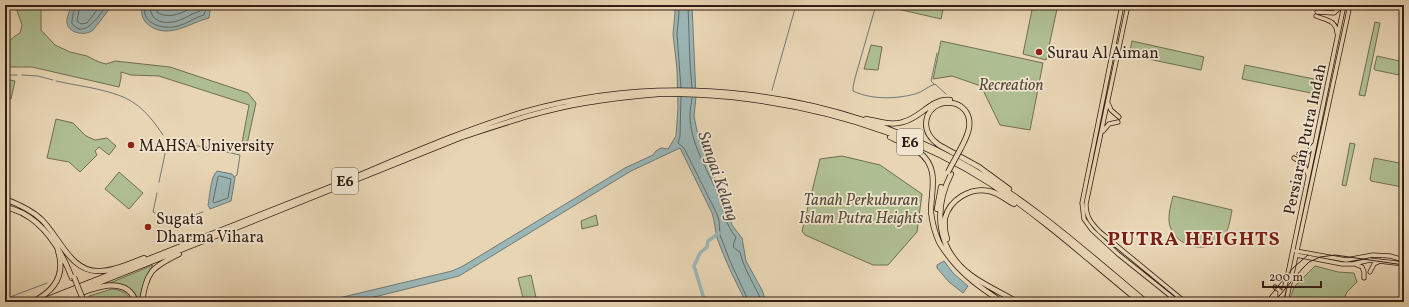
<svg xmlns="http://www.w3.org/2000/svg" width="1409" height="307" font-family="Vollkorn,serif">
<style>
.green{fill:#afbe92;stroke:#706e52}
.water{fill:#9ab6b6;stroke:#707975}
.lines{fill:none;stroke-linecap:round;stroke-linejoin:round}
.shore{stroke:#666a64;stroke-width:1}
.stream{stroke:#707975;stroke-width:1}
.river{stroke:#9ab6b6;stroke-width:3.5}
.major-casing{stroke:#311d13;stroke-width:5}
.highway-casing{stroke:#311d13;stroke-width:6}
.major{stroke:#e8d5b4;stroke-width:3.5}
.highway{stroke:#e8d5b4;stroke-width:4.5}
.tram{stroke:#311d13;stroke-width:1}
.highway-bridge-casing{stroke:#311d13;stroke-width:6;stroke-linecap:butt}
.highway-bridge{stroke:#e8d5b4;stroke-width:4.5}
.poi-dot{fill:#8f2418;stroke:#f0e4ce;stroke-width:1.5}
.labels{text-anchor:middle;stroke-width:3.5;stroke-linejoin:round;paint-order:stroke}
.shield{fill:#f0e4ce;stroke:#6a594b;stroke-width:1}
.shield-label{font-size:15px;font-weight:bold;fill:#311d13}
.poi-label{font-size:16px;fill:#311d13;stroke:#f0e4ce;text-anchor:start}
.park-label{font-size:16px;font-style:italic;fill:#574d39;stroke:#f0e4ce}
.street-label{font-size:16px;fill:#311d13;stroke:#f0e4ce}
.water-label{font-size:17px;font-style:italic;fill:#504b44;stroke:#f0e4ce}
.district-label{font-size:20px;font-weight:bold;letter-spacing:1px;fill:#7a1f14;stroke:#f0e4ce}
</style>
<rect width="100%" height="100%" fill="#e8d5b4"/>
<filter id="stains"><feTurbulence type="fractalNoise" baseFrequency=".005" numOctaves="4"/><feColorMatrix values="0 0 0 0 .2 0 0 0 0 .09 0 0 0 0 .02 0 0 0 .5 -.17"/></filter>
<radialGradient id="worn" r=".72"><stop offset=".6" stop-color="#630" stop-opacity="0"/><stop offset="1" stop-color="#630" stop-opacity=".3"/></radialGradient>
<path class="green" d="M15 5H41V30L55 45 70 52 87 56 99 62 106 64 115 61 170 67 248 93 256 103 246 149 241 148 249 105 159 76 131 75 121 72V78L119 87 32 67H8L5 66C5 49 4 42 20 33L22 25Z
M880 5H944L941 19Z
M1033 5H1052V8L1057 9 1046 60 1023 54Z
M1375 22 1380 23 1365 96 1359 95Z
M941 41 1043 63 1030 130 1000 125 981 86 952 76 933 79Z
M1132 41 1204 57 1201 70 1129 55Z
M871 45 882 47 878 70 864 69Z
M1377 56 1404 62V76L1375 70 1374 69Z
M1245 65 1319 80 1316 94 1242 79Z
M5 79 15 81 11 99 5 97Z
M56 119 73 123 86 136 95 140 107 138 116 146 109 155 99 147 95 151 97 155 80 172 69 162 47 158Z
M1350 143 1355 144 1346 186 1342 185Z
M842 156 880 165 922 194 917 232 888 265H873L805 235 802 231 820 159Z
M1374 158 1404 164V178L1402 187 1371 181 1370 179Z
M119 172 143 193 129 209 105 189Z
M1173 196 1232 210C1230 220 1229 232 1221 239 1206 254 1176 247 1170 226 1167 217 1171 205 1173 196Z
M596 215 598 225 582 229 581 221Z
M153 265C145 278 141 287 140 302H138C136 288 122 284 110 283Z
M1315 266 1338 272 1354 273 1357 282 1347 292 1344 299 1348 302H1289L1294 287Z
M531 275 537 302H524L518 278Z
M112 289C122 290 127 293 132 302H92L89 296Z"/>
<path class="water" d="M72 5H112C107 12 99 23 93 30 86 36 69 34 67 23 66 18 70 10 72 5Z
M142 5H211L209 18C189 23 170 39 150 26 142 20 141 15 142 5Z
M674 5H692L696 97 694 116 697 131 709 166 721 191 732 225 742 238 746 261 762 290 766 302H746C735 281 725 260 717 238 715 230 715 222 712 213L680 148C664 156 647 163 631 171L459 276 354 302H322L452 271 463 266 625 168 653 155 656 151 661 148 668 149 676 136 678 108 677 69 673 34 675 13Z
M217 171 232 174 235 178 231 201 210 209 208 205C210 196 210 178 217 171Z
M944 261 953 273 968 286 963 293 949 282 937 268V265Z"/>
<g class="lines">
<path class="shore" d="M75 5C75 10 72 15 72 21 71 24 74 26 77 28 88 34 101 13 107 5
M80 5 77 21 81 24 87 23 101 5
M145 5C145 8 144 12 145 14 149 27 168 29 178 26 187 24 195 17 204 15L207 5
M150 5C150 21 162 25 177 21 185 19 192 13 200 11L201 5
M156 5 157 12C168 20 185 13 195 5
M678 5 679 13 677 34 681 88
M688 5 690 63 692 88
M681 97 680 136 678 143 684 148 716 212 719 220 720 235 730 261 749 302
M692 98C691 104 690 110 690 116 690 142 707 169 717 192 723 207 725 225 736 237 733 246 731 247 740 252 744 270 755 285 762 302
M220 176 231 179 228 198 214 203 213 201 218 177Z"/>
<path class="stream" d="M876 5 855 78 853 87V91C872 100 896 99 915 94 923 92 928 86 935 84L946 94
M5 75H17
M22 75 38 76 53 80
M56 81C78 86 116 90 134 103 146 111 155 123 163 135
M934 84 931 81 937 53
M772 90 796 5
M218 150 240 155 237 175 234 177
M159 182 168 140 213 149
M157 193 153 212 155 213 182 219 203 212
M5 299 47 283"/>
<path class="river" d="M705 302 694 266 700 253 707 247 708 241 719 233"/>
<defs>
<path id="major" d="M1122 5 1082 203 1084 219 1092 230 1118 254 1178 302
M1128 5 1086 204C1086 217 1091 223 1100 232L1185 302
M1317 12 1334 13 1343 5
M1316 16C1326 20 1336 20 1337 33
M1108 103 1111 110 1119 117
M1103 131 1109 124 1118 122
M1299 154 1308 152 1314 145
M1294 158 1304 164 1308 175
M1296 251 1346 260 1373 255 1390 256 1404 260
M1296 255 1342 264H1353L1370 260 1404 264
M1355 264 1362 267 1364 272V278
M1370 272 1374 264 1380 261
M1275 287 1280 291V299
M1281 302 1287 278 1344 5
M1286 302 1350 5"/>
<path id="highway" d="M866 119C878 121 892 126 903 122 921 118 931 98 950 100
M890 137C899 142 911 146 919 152 940 168 931 190 931 212 932 221 935 233 939 242 941 246 944 250 947 254 962 275 981 288 1002 302
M961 148C964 142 968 135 969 128 974 96 927 94 926 124 926 133 932 140 939 145L979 167 1009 189
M951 174C933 210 936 250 972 276 986 286 1002 293 1017 302
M5 199C18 204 32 210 42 220 60 238 71 273 100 271 115 271 131 263 144 258
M5 207C40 214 60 247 72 278
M937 209 941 187
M947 239C945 232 944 225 945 218 950 199 971 187 989 191 999 193 1006 200 1014 204
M32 302C53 292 66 276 58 251
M40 302C139 263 238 223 338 184 399 159 460 131 524 112 668 71 826 90 958 161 1027 198 1086 252 1146 302
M51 302 462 137C502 124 542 110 584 103 608 99 633 96 658 94 682 93 708 95 732 97 823 107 914 134 991 184 1044 219 1091 262 1140 302
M59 302C81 294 125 269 136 302
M142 302C146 272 152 267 179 254"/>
</defs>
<use href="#major" class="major-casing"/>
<use href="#highway" class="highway-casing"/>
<use href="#major" class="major"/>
<use href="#highway" class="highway"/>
<path class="tram" d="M1265 302 1293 268 1308 255
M1274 302 1302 269 1309 262 1320 257 1335 255 1404 265"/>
<defs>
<path id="highway-bridge" d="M948 172 961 148
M74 277 84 302"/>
</defs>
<use href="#highway-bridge" class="highway-bridge-casing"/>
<use href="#highway-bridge" class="highway-bridge"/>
</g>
<g class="poi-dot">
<circle cx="1039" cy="52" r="4"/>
<circle cx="131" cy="145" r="4"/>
<circle cx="148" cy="227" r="4"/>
</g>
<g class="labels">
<g class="shield">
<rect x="897" y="129" width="26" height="26" rx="3"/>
<rect x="332" y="168" width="26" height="26" rx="3"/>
</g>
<g class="shield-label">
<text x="910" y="147">E6</text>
<text x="345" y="186">E6</text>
</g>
<g class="poi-label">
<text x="1047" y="58">Surau Al Aiman</text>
<text x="139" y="151">MAHSA University</text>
<text x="156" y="224">Sugata<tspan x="156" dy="18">Dharma Vihara</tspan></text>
</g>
<g class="park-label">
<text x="1011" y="90">Recreation</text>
<text x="861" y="205">Tanah Perkuburan<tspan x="861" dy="18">Islam Putra Heights</tspan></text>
</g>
<g class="street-label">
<text transform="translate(1304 139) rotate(-78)" y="6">Persiaran Putra Indah</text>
</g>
<g class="water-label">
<text transform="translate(719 176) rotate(71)" y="6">Sungai Kelang</text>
</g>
<g class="district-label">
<text x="1194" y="245">PUTRA HEIGHTS</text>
</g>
</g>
<rect width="1409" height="307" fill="none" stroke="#e8d5b4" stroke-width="20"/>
<rect x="6" y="6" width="1397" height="295" fill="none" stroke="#311d13" stroke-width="2"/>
<rect x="10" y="10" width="1389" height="287" fill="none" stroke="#311d13"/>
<path d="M1263 281v6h58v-6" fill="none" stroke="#311d13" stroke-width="2"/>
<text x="1269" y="281" font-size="12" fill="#311d13" stroke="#f0e4ce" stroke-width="3" paint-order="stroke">200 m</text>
<rect width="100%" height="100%" filter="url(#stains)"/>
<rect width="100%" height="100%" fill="url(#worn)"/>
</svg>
